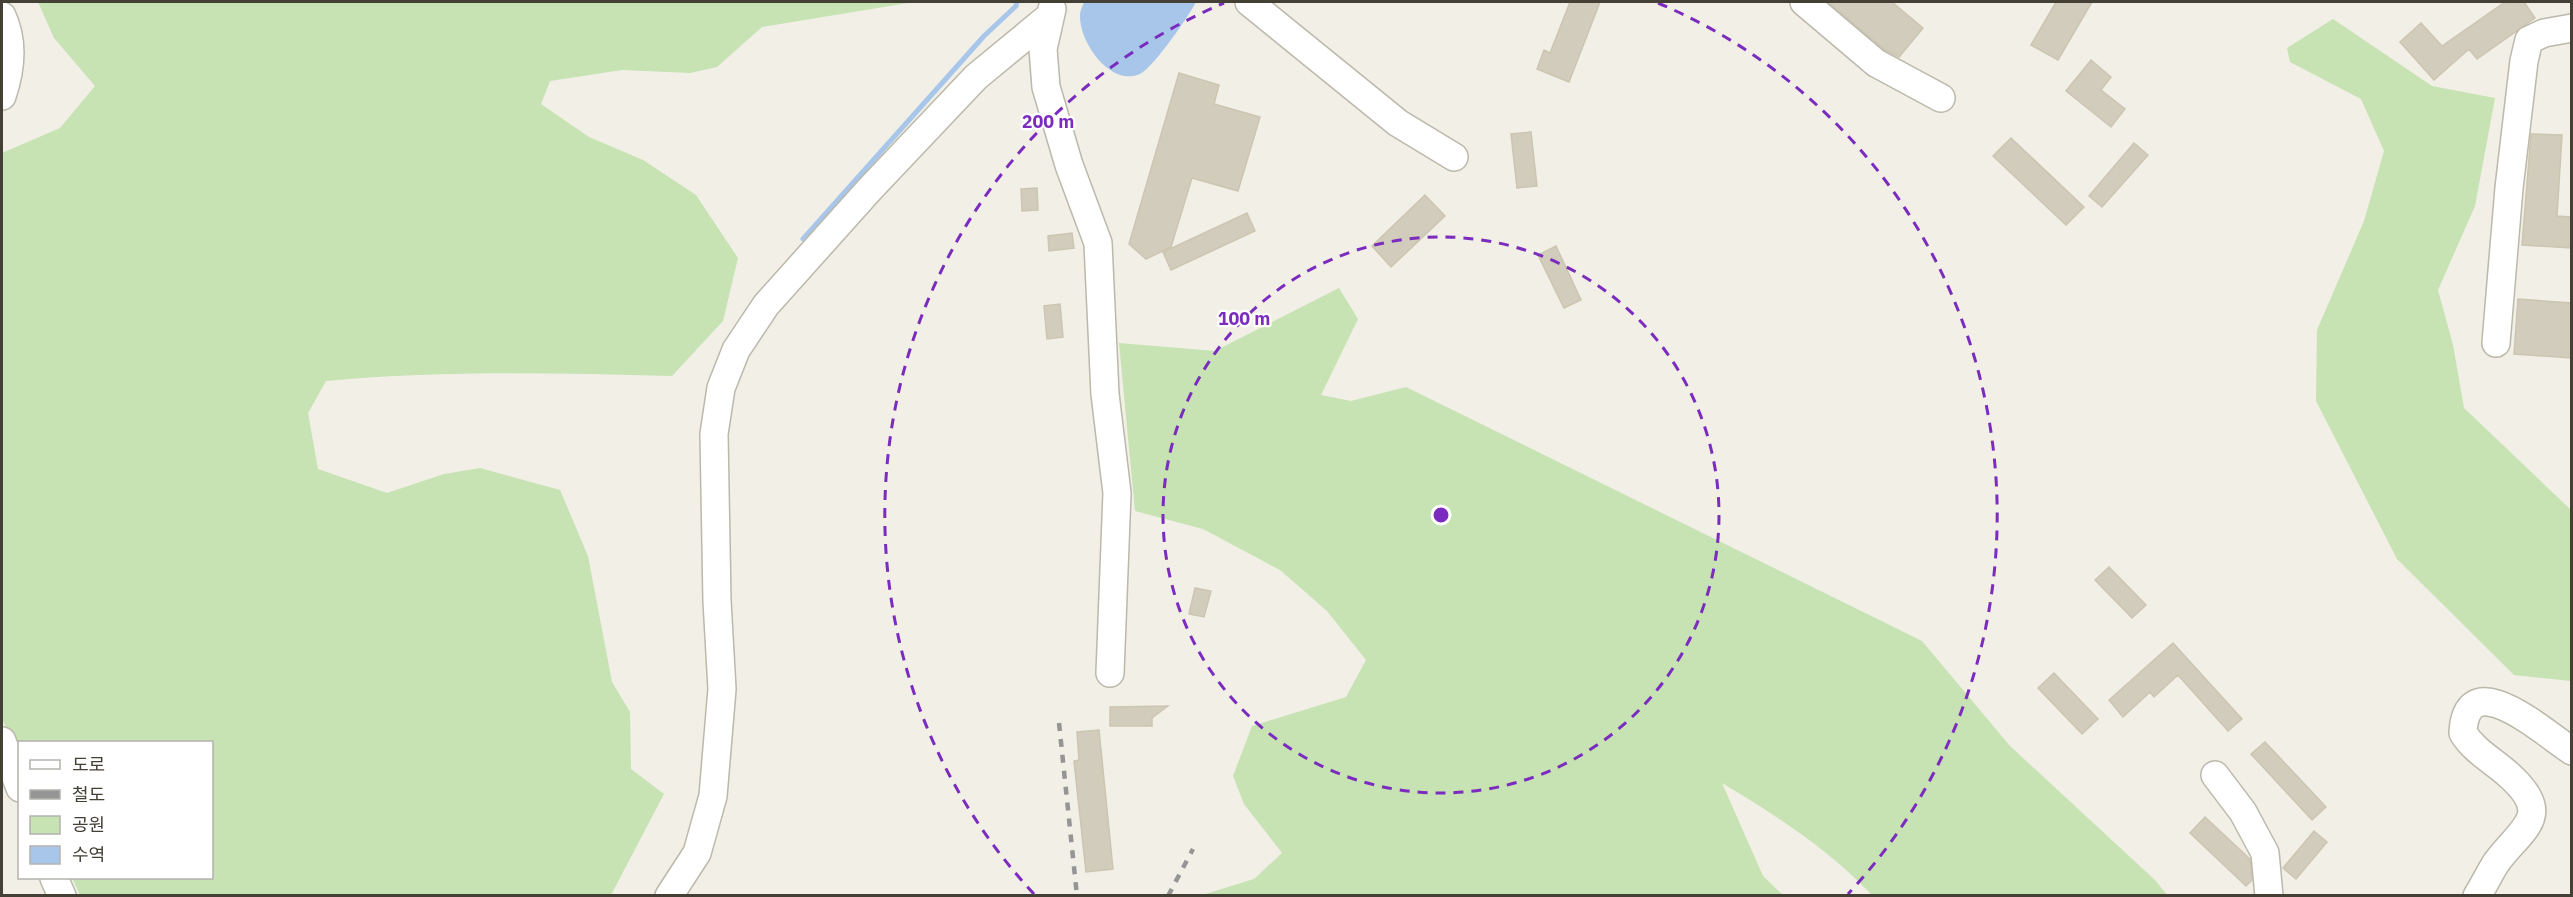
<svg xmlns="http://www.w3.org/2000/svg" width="2573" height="897" font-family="'IBM Plex Sans','Noto Sans KR',sans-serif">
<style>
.green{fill:#c7e2b3}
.water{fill:#a8c6e9}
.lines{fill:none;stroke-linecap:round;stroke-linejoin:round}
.stream{stroke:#a8c6e9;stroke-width:5}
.building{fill:#d2ccbd;stroke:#ccc5b1;stroke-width:1.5}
.minor-casing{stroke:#bcb8aa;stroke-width:30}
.minor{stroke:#fff;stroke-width:27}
.rail{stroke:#959595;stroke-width:4.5;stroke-dasharray:8 8;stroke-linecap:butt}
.ring{fill:none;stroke:#7b2cbf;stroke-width:3;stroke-dasharray:10 8}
.centre{fill:#7b2cbf;stroke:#fff;stroke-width:3}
.ring-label{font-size:18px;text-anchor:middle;font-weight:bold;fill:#7b2cbf;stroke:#fff;stroke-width:4.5;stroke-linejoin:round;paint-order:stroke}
</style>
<rect width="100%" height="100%" fill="#f1efe6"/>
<path class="green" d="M38 2H914L762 27 717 67 690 73 622 70 550 81 541 104 589 137 643 160 696 195 738 258 723 321 672 376C557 373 441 370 326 381L308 413 318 469 387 493 444 474 480 468 560 490 588 556 612 682 630 712 631 769 664 794 611 895H80L72 878H212V742H20L19 759 2 718V153L60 128 95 86 54 38Z
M2333 19 2432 86 2495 98 2475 206 2438 290 2453 345 2464 408 2571 510V681L2514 675 2397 559 2316 401 2317 330 2364 221 2384 151 2361 99 2290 62 2287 48Z
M1339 288 1358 319 1321 395 1351 401 1406 387 1922 641 2010 746 2156 881 2167 895H1872C1829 850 1776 815 1722 783L1763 876 1783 895H1202L1254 879 1282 853 1244 804 1233 776 1252 726 1346 697 1366 660 1327 611 1280 570 1203 529 1135 511 1119 343 1215 351Z"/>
<path class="water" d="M1084 2H1196C1189 16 1153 68 1140 74 1110 87 1079 42 1080 15 1080 11 1083 5 1084 2Z"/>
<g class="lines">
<path class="stream" d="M803 239 984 36 1016 6 1017 2"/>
</g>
<path class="building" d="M1570 2H1600L1569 82 1537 69 1544 50 1550 53Z
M1828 2H1892L1923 28 1899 57 1885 50Z
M2056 2H2092L2058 60 2031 45Z
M2505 2H2524L2535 18 2477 59 2469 49 2434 80 2400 42 2421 23 2442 46Z
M2091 60 2111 77 2101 90 2125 109 2111 127 2066 91Z
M1179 73 1219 85 1214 104 1260 117 1238 191 1192 178 1171 247 1146 259 1129 244Z
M1531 132 1537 186 1517 188 1511 134Z
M2531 134 2562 135 2557 216 2571 217V248L2522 245Z
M2011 138 2084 207 2066 225 1993 156Z
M2134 143 2148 155 2102 207 2089 196Z
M1037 188 1038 210 1022 211 1021 189Z
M1425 195 1445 216 1391 267 1372 246Z
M1247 213 1255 231 1171 270 1163 252Z
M1072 233 1074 248 1049 251 1048 236Z
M1556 246 1581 300 1564 308 1538 255Z
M2518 299 2571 303V358L2514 354Z
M1060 304 1063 337 1047 339 1044 306Z
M2109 567 2146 605 2132 618 2095 580Z
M1195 588 1211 591 1204 617 1189 614Z
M2173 643 2242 719 2228 731 2178 675 2154 697 2150 692 2123 717 2109 700Z
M2054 673 2098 719 2082 734 2038 688Z
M1168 706 1152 718V726H1110V707Z
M1099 730 1113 869 1086 872 1074 761 1079 760 1077 732Z
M2265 742 2326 807 2312 820 2251 754Z
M2205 817 2250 859 2252 880 2246 886 2190 833Z
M2314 831 2327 842 2296 879 2283 868Z"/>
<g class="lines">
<defs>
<path id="minor" d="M1249 2 1398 123 1454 157
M1804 2 1876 63 1941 98
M1052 9 1043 49 1046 87 1069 165 1098 243 1105 394 1117 493 1110 673
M2 16C14 42 11 70 2 96
M2496 343 2509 188 2524 61 2529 40 2544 33 2572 28
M2 741 20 788
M2215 775 2243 812 2265 853 2269 896
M54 878 62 896
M669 896 697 853 713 796 722 689 717 601 714 434 721 388 736 350 766 305 869 190 976 77 1050 16
M2477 896C2484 885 2489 874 2496 863 2520 829 2555 817 2510 776 2494 761 2475 752 2463 733 2466 661 2545 734 2572 751"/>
</defs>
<use href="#minor" class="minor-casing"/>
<use href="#minor" class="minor"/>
<path class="rail" d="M1059 723 1077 896
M1168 896 1193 849"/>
</g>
<g class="ring">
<circle cx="1441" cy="515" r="278"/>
<path d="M1034 894A556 556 0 0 1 1224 3M1658 3A556 556 0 0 1 1848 894"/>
</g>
<circle cx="1441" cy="515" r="9" class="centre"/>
<g class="ring-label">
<text x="1048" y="128">200 m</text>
<text x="1244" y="325">100 m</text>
</g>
<rect width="2573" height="897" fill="none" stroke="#444036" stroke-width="6"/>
<rect x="18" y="741" width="195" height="138" fill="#ffffff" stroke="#b4b3af" stroke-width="1.5"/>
<rect x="30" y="760" width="30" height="9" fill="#ffffff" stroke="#b4b3af" stroke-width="1.5"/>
<text x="72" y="771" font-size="18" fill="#444036">도로</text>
<rect x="30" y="790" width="30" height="9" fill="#959595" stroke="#b4b3af" stroke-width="1.5"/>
<text x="72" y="801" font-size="18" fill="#444036">철도</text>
<rect x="30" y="816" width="30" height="18" fill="#c7e2b3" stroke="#b4b3af" stroke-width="1.5"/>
<text x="72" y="831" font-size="18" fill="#444036">공원</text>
<rect x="30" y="846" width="30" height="18" fill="#a8c6e9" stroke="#b4b3af" stroke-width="1.5"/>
<text x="72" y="861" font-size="18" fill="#444036">수역</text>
</svg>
